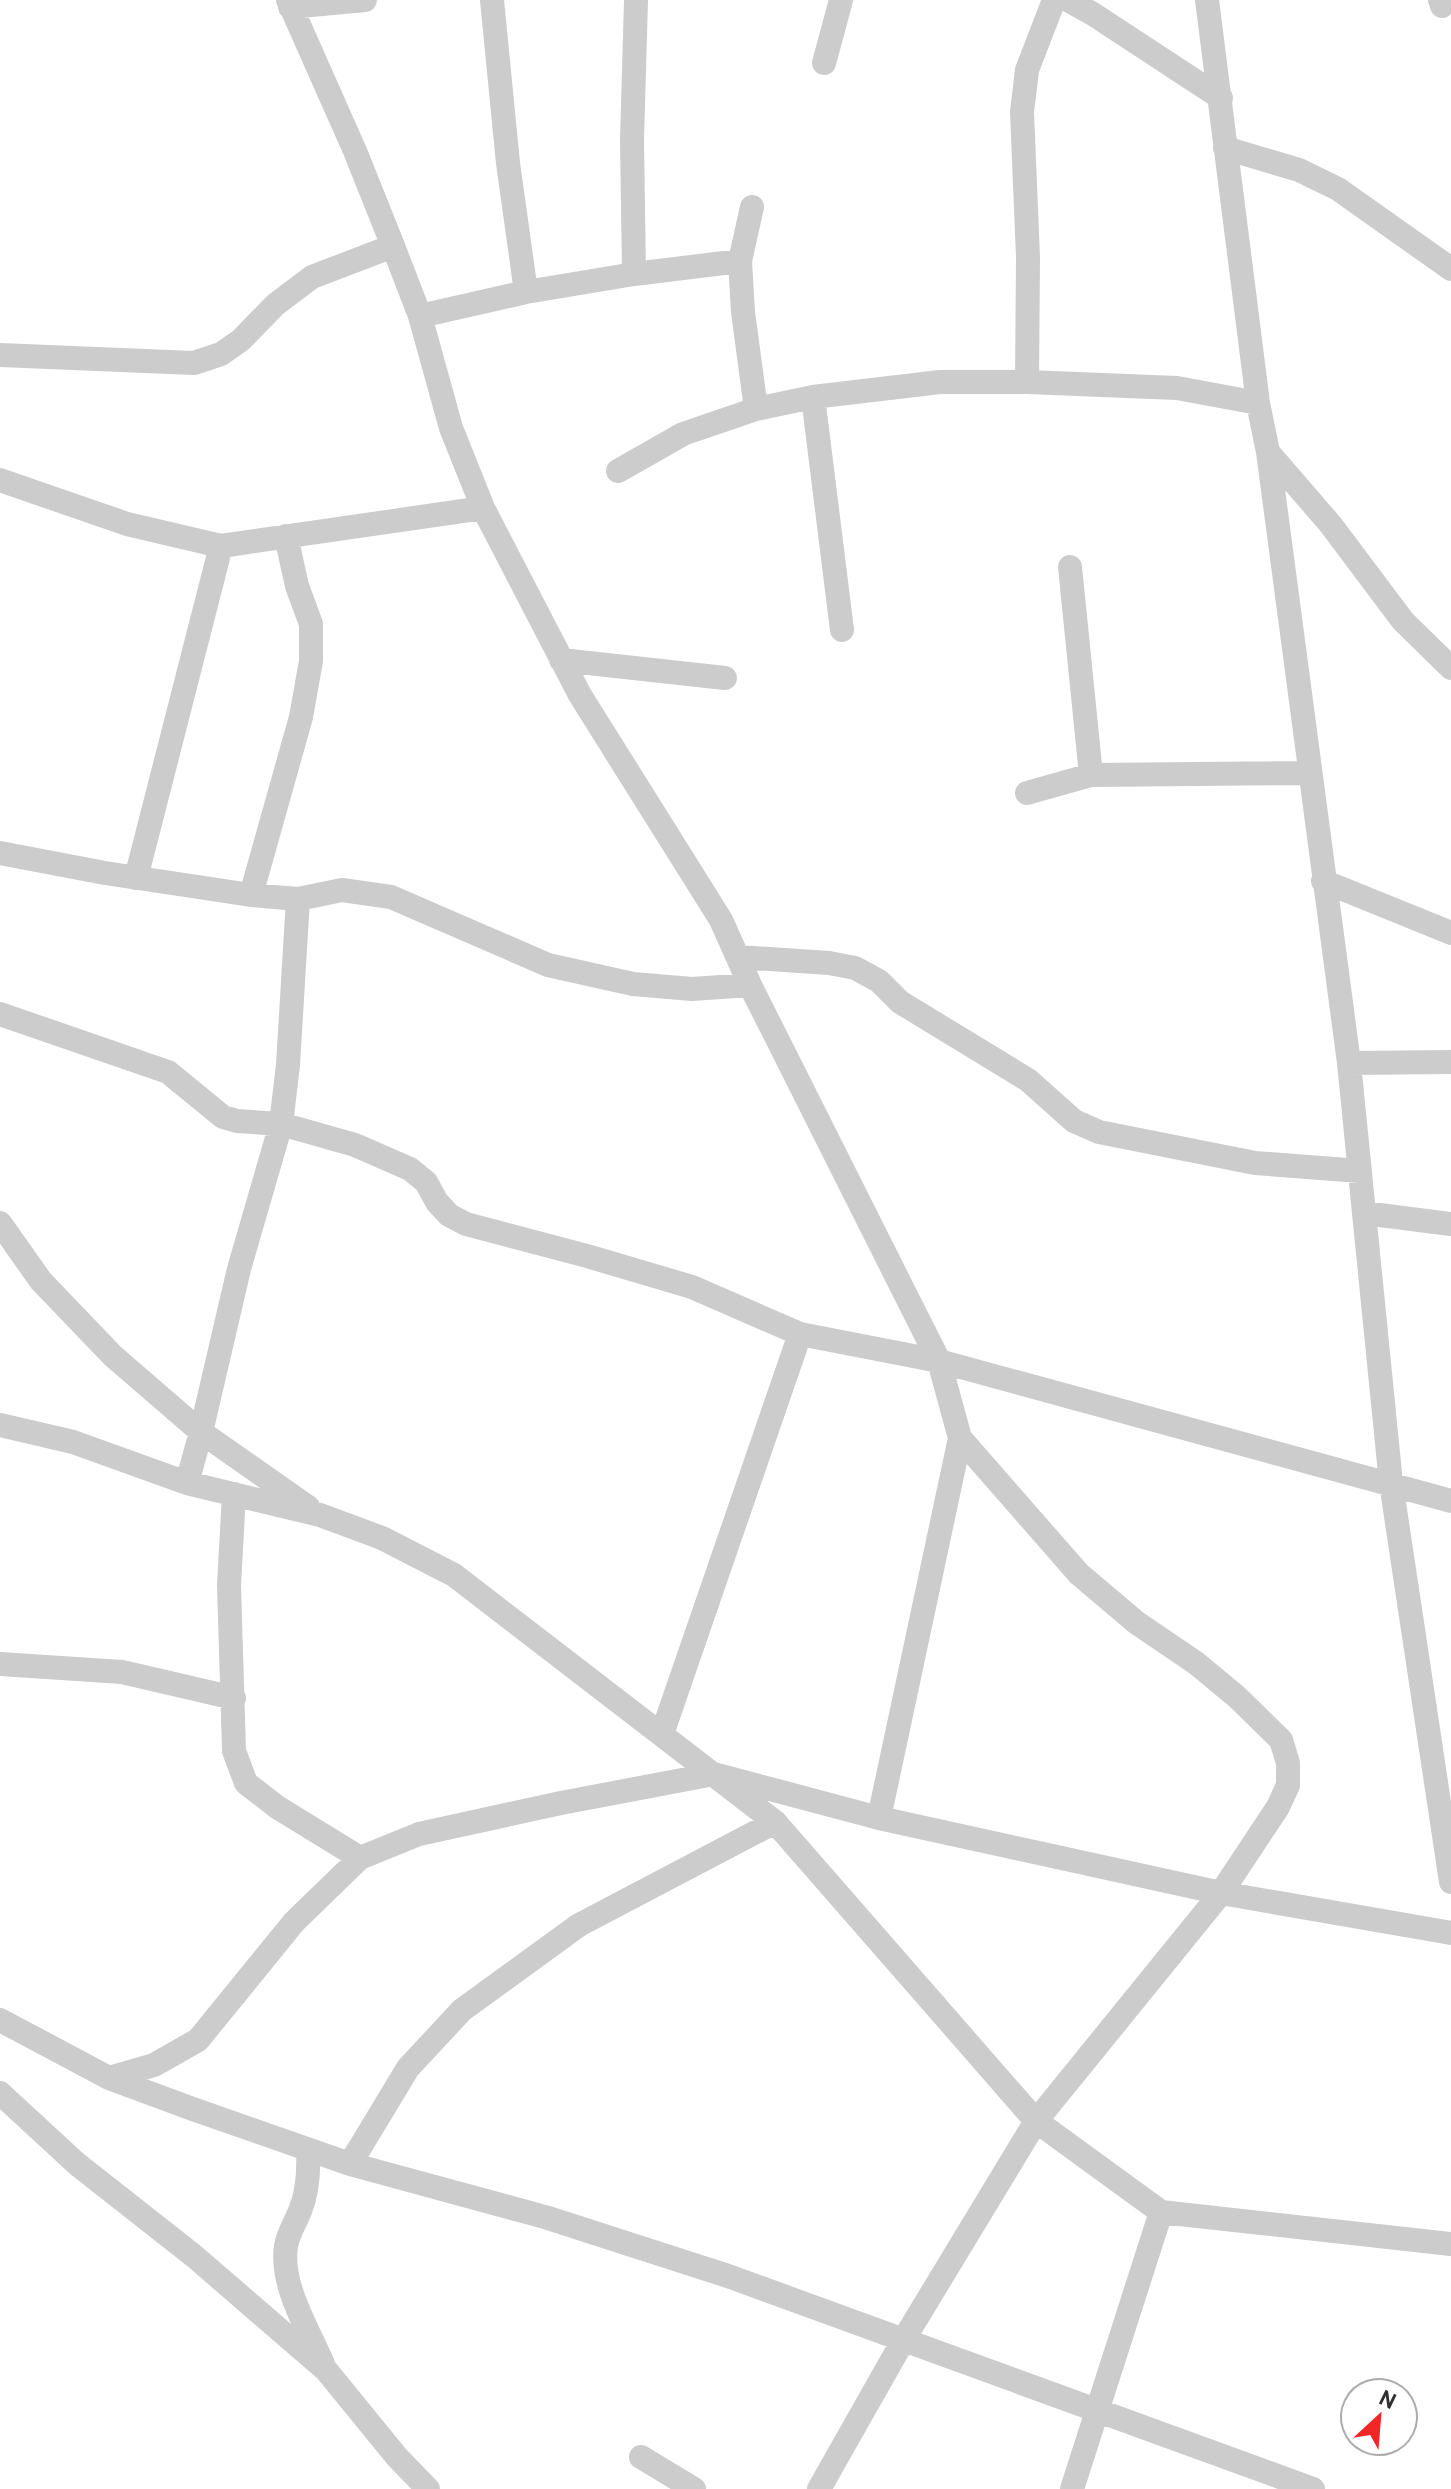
<svg xmlns="http://www.w3.org/2000/svg" width="1451" height="2489" font-family="Overpass,sans-serif">
<style>
.lines{fill:none;stroke-linecap:round;stroke-linejoin:round}
.street{stroke:#ccc;stroke-width:24}
</style>
<rect width="100%" height="100%" fill="#fff"/>
<g class="lines">
<path class="street" d="M288 0 355 151 393 246 420 316 451 428 483 508 580 695 721 920 750 985 939 1361 1451 1501
M492 0 508 163 526 292
M1068 0 1093 14 1221 98
M1207 0 1258 403 1268 452 1349 1063 1391 1483 1451 1882
M1440 0 1442 6
M290 7 365 0
M824 63 841 0
M1225 148 1299 170 1338 189 1451 269
M752 207 740 261 743 312 756 409
M634 274 632 141 636 0
M420 316 526 292 634 274 740 261
M0 355 194 363 221 354 241 340 275 305 312 277 393 246
M1027 382 1028 257 1022 112 1027 70 1054 0
M813 397 842 630
M1268 452 1331 525 1403 621 1451 668
M618 471 683 434 756 409 813 397 940 382H1027L1177 388 1258 403
M0 480 127 524 221 546 483 508
M1070 567 1091 775
M561 660 725 678
M1027 793 1091 775 1310 773
M0 853 105 873 251 895 298 899 342 890 391 897 548 965 633 984 692 989 750 985
M136 878 221 546
M1323 881 1451 933
M251 895 301 717 311 661V624L297 586 286 536
M738 957 829 963 855 968 879 981 900 1002 1028 1080 1074 1121 1099 1132 1255 1163 1360 1171
M0 1014 168 1072 223 1117 237 1121 281 1124 355 1145 410 1169 426 1182 437 1202 449 1215 466 1224 587 1256 692 1287 800 1334 939 1361 960 1438 879 1818
M1349 1063 1451 1062
M1364 1213 1451 1224
M0 1223 41 1281 113 1356 201 1432 308 1507
M0 1425 73 1442 187 1483 320 1515 382 1538 454 1575 775 1822 1036 2121 1161 2212 1451 2244
M187 1483 201 1432 239 1269 281 1124 288 1065 298 899
M234 1494 229 1585 234 1751 246 1783 277 1807 360 1858
M0 1664 122 1672 234 1698
M662 1734 800 1334
M0 2020 109 2078 190 2108 350 2164 545 2217 728 2276 1313 2489
M109 2078 154 2065 198 2040 294 1922 360 1858 419 1834 561 1803 714 1774 879 1818 1221 1893 1451 1933
M0 2093 77 2164 194 2256 326 2370 397 2457 428 2489
M308 2150C309 2171 308 2192 300 2211 295 2223 288 2234 286 2246 280 2285 308 2329 323 2364
M350 2164 408 2068 462 2010 579 1925 775 1822
M641 2457 694 2489
M819 2489 904 2339 1036 2121 1221 1893 1278 1807 1288 1785V1763L1281 1740 1237 1697 1196 1663 1137 1623 1079 1574 960 1438
M1072 2489 1161 2212"/>
</g>
<g transform="translate(1379 2417) rotate(26)"><circle r="38" fill="#ffffff" stroke="#acacac" stroke-width="2"/>
<path d="M0-6L14 30L0 20L-14 30Z" fill="#f12727"/>
<text y="-12" font-size="22" font-weight="bold" text-anchor="middle" fill="#2f2f2f">N</text>
</g>
</svg>
